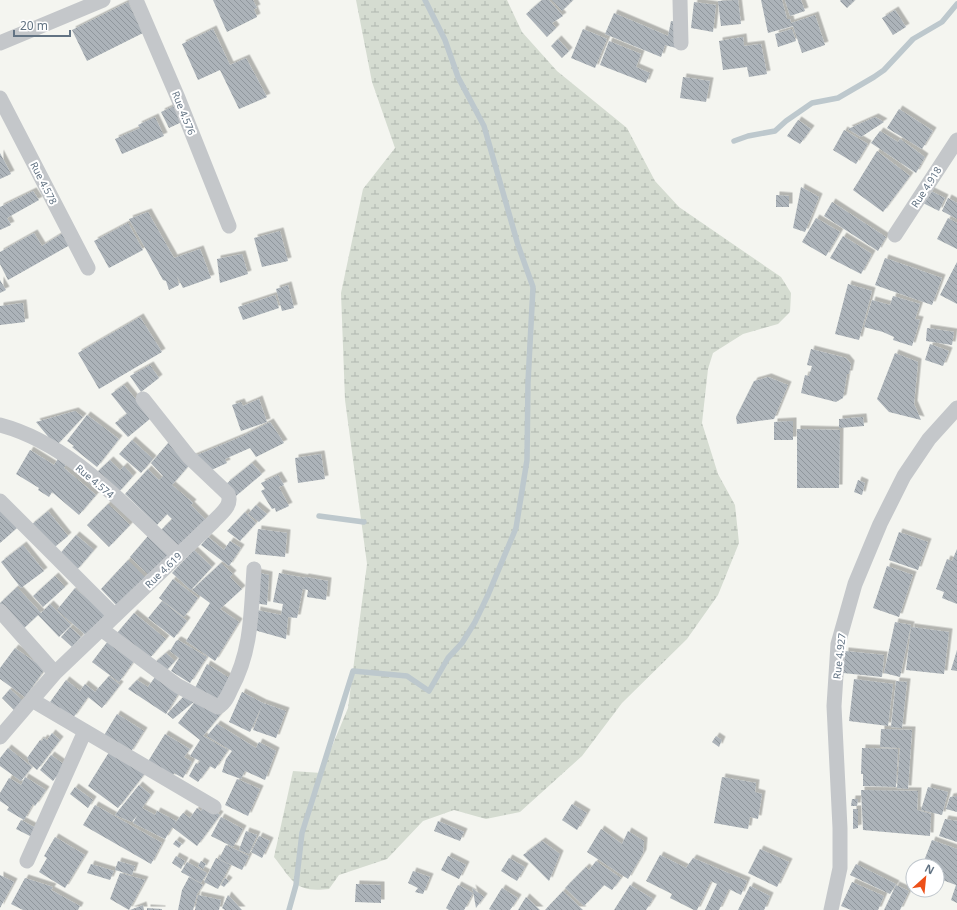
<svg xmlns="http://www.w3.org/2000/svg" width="957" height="910" font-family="'Noto Sans',sans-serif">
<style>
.wetland{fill:url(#wetland-marsh)}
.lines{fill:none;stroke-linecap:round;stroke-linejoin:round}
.stream{stroke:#bdc8cd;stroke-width:5.5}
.building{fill:url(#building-back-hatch);filter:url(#shadow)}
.minor{stroke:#c4c7ca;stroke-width:15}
.labels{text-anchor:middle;stroke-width:4;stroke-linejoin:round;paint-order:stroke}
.street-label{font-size:10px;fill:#627383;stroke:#fff}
</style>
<defs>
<pattern id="wetland-marsh" width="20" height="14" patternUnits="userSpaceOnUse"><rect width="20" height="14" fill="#d5dcd1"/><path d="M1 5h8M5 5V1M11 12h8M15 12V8" fill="none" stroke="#b0b7af"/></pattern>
<pattern id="building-back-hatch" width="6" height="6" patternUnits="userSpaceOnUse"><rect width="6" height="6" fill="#acb3b9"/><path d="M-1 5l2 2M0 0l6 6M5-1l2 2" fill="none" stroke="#8f969c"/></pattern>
<filter id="shadow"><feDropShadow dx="3.5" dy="-3.5" stdDeviation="0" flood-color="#0004"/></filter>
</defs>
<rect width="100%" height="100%" fill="#f4f5f0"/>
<path class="wetland" d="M356 0H507L522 32 557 71 627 128 655 181 679 207 781 277 791 293 790 312 778 324 743 334 713 353 708 369 702 423 718 474 735 505 739 543 718 595 687 639 622 703 582 756 520 812 486 819 454 810 423 821 387 859 339 875 329 889C295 893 293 881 274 857L293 771 321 773 348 708 367 564 345 400 341 293 363 189 395 148 372 82Z"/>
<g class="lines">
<path class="stream" d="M734 141 748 136 775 131 786 121 812 103 838 98 874 77 884 70 913 39 942 22 957 4
M319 516 364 522
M289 910 296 885 302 833 353 671 407 676 429 691 448 658 462 643 475 622 488 595 516 528 527 460 528 382 533 287 518 245 484 126 458 77 445 40 425 0"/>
</g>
<path class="building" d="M213 0H253L257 8 254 9 257 17 227 32Z
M542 0H549L563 16 552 23 556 28 547 37 526 14Z
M552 0H573L562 11Z
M738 0 741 24 721 26 718 1Z
M761 0H782L787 19H790L791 23 815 15 825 45 802 53 793 26 768 33Z
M785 0H801L805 11 790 16Z
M841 0H855L847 8 840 1Z
M128 2 143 33 87 61 72 30Z
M694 2 716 5 713 32 691 28Z
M895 10 906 27 893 35 882 18Z
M614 13 668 36 671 21 680 22 676 48 665 45 661 57 605 34Z
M213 29 230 65 246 58 267 97 239 109 220 70 198 80 182 44Z
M583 29 607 39 595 68 571 58Z
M792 29 796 41 778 47 775 34Z
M743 37 744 46 761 44 767 74 749 77 747 67 723 70 719 41Z
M558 39 569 51 562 58 551 46Z
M609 41 641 54 636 67 650 73 646 83 600 65Z
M683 77 710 81 706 102 680 98Z
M176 105 184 121 169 128 161 112Z
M899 109 933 131 922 149 887 128Z
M155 117 164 136 122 154 115 139 140 128 138 125Z
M875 117 884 122 861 137 848 129Z
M798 120 811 129 800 144 787 136Z
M844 130 868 144 856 164 833 150Z
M880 131 898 142 900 139 925 157 916 173 871 143Z
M877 151 910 176 883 212 853 190Z
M0 153 11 174 0 179Z
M801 187 819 197 805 232 793 228Z
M929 190 945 198 939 211 923 203Z
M33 191 39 200 7 218 11 225 0 230V207Z
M776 195 789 196V207H776Z
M948 198 957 203V219L942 211Z
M832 202 886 237 878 251 824 216Z
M148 212 174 258 200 249 211 278 183 288 177 276 179 285 169 290 166 281 163 280 129 219Z
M816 218 840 232 826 256 802 242Z
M948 218 957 223V249L937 239Z
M128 223 143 250 109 268 94 241Z
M280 231 288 261 262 267 254 238Z
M34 233 42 246 63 233 70 245 8 280 0 264V252Z
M843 236 872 254 861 274 830 258Z
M242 254 248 274 220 283 217 259Z
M885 258 942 278 932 305 875 285Z
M957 262V304L940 295Z
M0 280 6 290 0 293Z
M848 284 872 291 859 340 835 334Z
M288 285 294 308 282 311 276 289Z
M275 295 279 308 243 320 238 307Z
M893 296 920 304 915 319 920 320 912 346 893 340 894 337 883 332 864 327 872 300 890 305Z
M23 303 25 322 0 325V306Z
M140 317 162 352 99 389 78 353Z
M927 328 954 332 952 345 926 341Z
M930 344 949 351 943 366 925 360Z
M811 349 846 358 851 364 849 374H847L843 398 836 402 801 393 805 375 809 376 812 366 807 365Z
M895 353 918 362 914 404 921 420 889 412 877 399Z
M150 365 159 378 141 392 130 376Z
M768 377 788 385 774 419 737 424 736 417 754 381Z
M124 385 151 418 128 437 115 423 127 414 111 394Z
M259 399 267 422 241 431 232 405 241 402 243 406Z
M75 411 83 417 56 446 36 422Z
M87 415 119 439 97 467 72 447 74 446 67 441Z
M863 417 864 426 839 428V419Z
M793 421V440H774V422Z
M270 422 284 443 256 457 250 448 225 459 227 463 207 472 190 458 243 436Z
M797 429 840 430 839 488H797Z
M132 440 153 459 141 473 119 454Z
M169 442 191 463 172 485 193 503 191 505 206 520 182 550 161 530 172 519 167 514 157 525 125 494 148 469 159 480 163 476 151 463Z
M30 450 54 465 59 457 67 462 64 468 96 495 79 515 52 492 49 497 38 490 39 488 16 474Z
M321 454 325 479 298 483 295 458Z
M110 460 120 470 124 466 133 476 118 493 96 473Z
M252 463 262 474 236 496 226 484Z
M278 475 284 485 279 487 289 506 276 512 275 508 272 509 261 491 265 489 261 483Z
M858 480 865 483 862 495 854 492Z
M108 504 130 525 109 547 87 525Z
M256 505 267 514 259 522 248 514Z
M0 508 17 528 0 543Z
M48 511 68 536 50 551 30 526Z
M245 512 256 523 240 541 227 531Z
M258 529 287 533 285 557 255 554Z
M899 532 928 542 918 570 889 560Z
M76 535 94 550 76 571 58 556Z
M148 536 169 555 150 576 130 557Z
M208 537 224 550 230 541 241 548 229 566 201 545Z
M23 545 44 571 21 588 1 562Z
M957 549V604L942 598 944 592 936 589 947 559 952 561Z
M194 550 212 567 191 590 172 573Z
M128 560 145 577 117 606 101 589Z
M221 563 233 574 230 577 242 589 220 609 239 622 215 661 186 641 210 603 192 590Z
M887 566 913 575 899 617 873 608Z
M255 572 269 575 267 605 254 603Z
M279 573 305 578 297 618 288 617 286 639 254 630 257 610 281 615 283 604 273 602Z
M55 576 65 587 43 607 33 596Z
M305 577 328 581 326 600 307 597 308 590 303 589Z
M173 579 190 592 189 593 190 592 198 598 184 617 159 598Z
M17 587 41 613 50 604 71 625 59 637 38 615 21 631 0 609V603Z
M75 588 106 615 88 637 57 610Z
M162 601 187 621 174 638 148 618Z
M134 613 166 639 149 659 117 633Z
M895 622 911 625 900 677 884 673Z
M70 627 81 637 72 647 61 637Z
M911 627 949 632 944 674 906 670Z
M178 640 207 657 190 683 171 671 179 658 170 651 176 641Z
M108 641 134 661 119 682 92 662Z
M15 648 45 669 25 697 0 679V668Z
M957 650V671L951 670Z
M845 651 884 655 882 677 843 673Z
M166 653 175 661 164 673 153 664Z
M207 664 231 679 218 704 194 690Z
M109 676 120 685 102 708 88 697 73 718 50 702 66 680 80 691 85 684 95 692Z
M155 677 180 691 166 714 128 689 137 680 148 687Z
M854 679 893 684 888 726 849 721Z
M896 681 907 682 902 728 891 727Z
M10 689 22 700 14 710 2 698Z
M242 692 263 703 250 732 229 722Z
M186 694 195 701 173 719 167 714Z
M197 699 221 714 203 736 228 750 215 769 210 766 198 782 189 776 196 763 198 764 200 761 190 756 200 740 178 723Z
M263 703 286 711 276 738 253 730Z
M117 714 144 731 130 753 103 737Z
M217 724 256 748 259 742 276 751 265 780 245 771 241 779 222 772 226 759 232 751 207 736Z
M881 729 912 730 908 789 897 788 900 748 880 747Z
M52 733 60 740 37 770 28 762 29 760 27 758 40 740 42 741 44 738 47 740Z
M165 734 190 749 184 757 192 762 183 778 174 773 172 778 147 763Z
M716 736 722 740 719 747 712 742Z
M8 748 32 767 21 781 0 766V758Z
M862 748 898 749 896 787 863 786V774H861Z
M111 749 146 772 118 808 88 786Z
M51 755 65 765 53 781 40 770Z
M25 777 46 790 35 806 33 804 24 820 7 810 9 807 0 801V793L9 778 21 785Z
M722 777 756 783 755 792 762 794 758 819 750 817 748 829 714 823Z
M237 779 260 789 248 816 225 805Z
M139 785 151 795 142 808 155 815 157 811 176 821 165 839 133 823 138 814 132 822 115 815Z
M75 787 93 800 88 808 70 794Z
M928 787 948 792 942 815 921 810Z
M861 790 918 791 917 810 931 814 930 836 863 830Z
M957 796V812L946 809 950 797Z
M852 799H858L857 806H851Z
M572 804 587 813 577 830 562 820Z
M95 805 162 843 151 864 83 825Z
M206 805 220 815 197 846 172 827 183 813 190 818 197 808 201 811Z
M853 809H858V828L853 829Z
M221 817 243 829 233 847 211 836Z
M945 819 957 821V842L939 836Z
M21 820 36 828 32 837 16 829Z
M438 821 464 832 460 841 434 831Z
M601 829 622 844 628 831 644 841 643 853 628 879 587 852Z
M246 831 257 835 249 854 239 850Z
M259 836 270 841 262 858 251 852Z
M55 837 85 855 65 888 39 872 47 858 44 856Z
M176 840 182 844 179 848 173 844Z
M932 840 957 849V903L951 900 956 885 937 878V866H922Z
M542 841 560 854 549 881 523 855Z
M226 845 249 856 242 870 219 859Z
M760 849 789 862 777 887 748 873Z
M660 855 686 868 693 858 747 881 741 895 729 889 719 910H705L717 884 711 881 697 910H694L670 898 672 894 646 881Z
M176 856 185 861 181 869 172 863Z
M448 856 466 865 459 879 441 870Z
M216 858 230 865 218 889 204 882Z
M509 858 525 867 517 881 501 871Z
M118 861 135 866 132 875 115 870Z
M201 861 206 864 203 869 198 866Z
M596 861 621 878 612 890 604 885 584 906 565 888 586 867 589 870Z
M187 862 207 873 201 883 181 872Z
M91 864 114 871 110 880 87 873Z
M856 864 896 884 890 894 850 875Z
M413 871 430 877 423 894 415 892 418 888 408 883Z
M120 873 145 880 129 910 110 899Z
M0 875 14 882 0 908Z
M189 877 203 885 197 894 193 910H178L182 890Z
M25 878 53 887 51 890 80 906 78 910H23L11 904Z
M225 878 229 881 224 887 221 885Z
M852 882 884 896 878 910H851L841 906Z
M356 884 381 885V903L355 902Z
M458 885 473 893 464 910H449L446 908Z
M630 885 653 899 646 910H614Z
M896 885 909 891 900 910H884Z
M750 886 770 896 764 910H738Z
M472 888 484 897 476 908 473 891Z
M502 888 518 898 510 910H491L489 909Z
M563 891 583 910H545Z
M198 895 221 900 219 910H195Z
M228 895 242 910H225L222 908Z
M526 897 540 910H518Z
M143 905 144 910H130Z
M147 908 162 909V910H147Z"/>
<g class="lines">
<path class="minor" d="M136 0 178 98 229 226
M680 0 681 43
M0 43 103 0
M0 98 88 268
M895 235 957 140
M0 425C72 444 125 507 178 555
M0 501 115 616
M0 611 55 673
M101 629 178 686 218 707C225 703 228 696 231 689 252 651 251 611 254 569
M32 700 214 807
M0 737 55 673 213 522C220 514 233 506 228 494L189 457 143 399
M27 861 85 731
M831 910 840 868V828L834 706 838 644 855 584 880 524 904 476 929 439 957 408"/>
</g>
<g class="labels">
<g class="street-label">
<text transform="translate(184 113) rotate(68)" y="4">Rue 4.576</text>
<text transform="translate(44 183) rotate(63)" y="4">Rue 4.578</text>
<text transform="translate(926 187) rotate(-57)" y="4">Rue 4.918</text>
<text transform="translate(95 481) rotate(40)" y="4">Rue 4.574</text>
<text transform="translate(163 570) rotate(-44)" y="4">Rue 4.619</text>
<text transform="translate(839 656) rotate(-83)" y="4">Rue 4.927</text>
</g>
</g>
<g transform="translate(925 878) rotate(27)"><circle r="19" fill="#ffffff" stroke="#c0c7cd"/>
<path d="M0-3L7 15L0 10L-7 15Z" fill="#ed5018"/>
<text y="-6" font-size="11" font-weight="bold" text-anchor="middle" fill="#627383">N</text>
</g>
<path d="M14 30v6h56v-6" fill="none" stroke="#627383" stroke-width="2"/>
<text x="20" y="30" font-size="12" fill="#627383" stroke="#ffffff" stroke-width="3" paint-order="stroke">20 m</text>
</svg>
